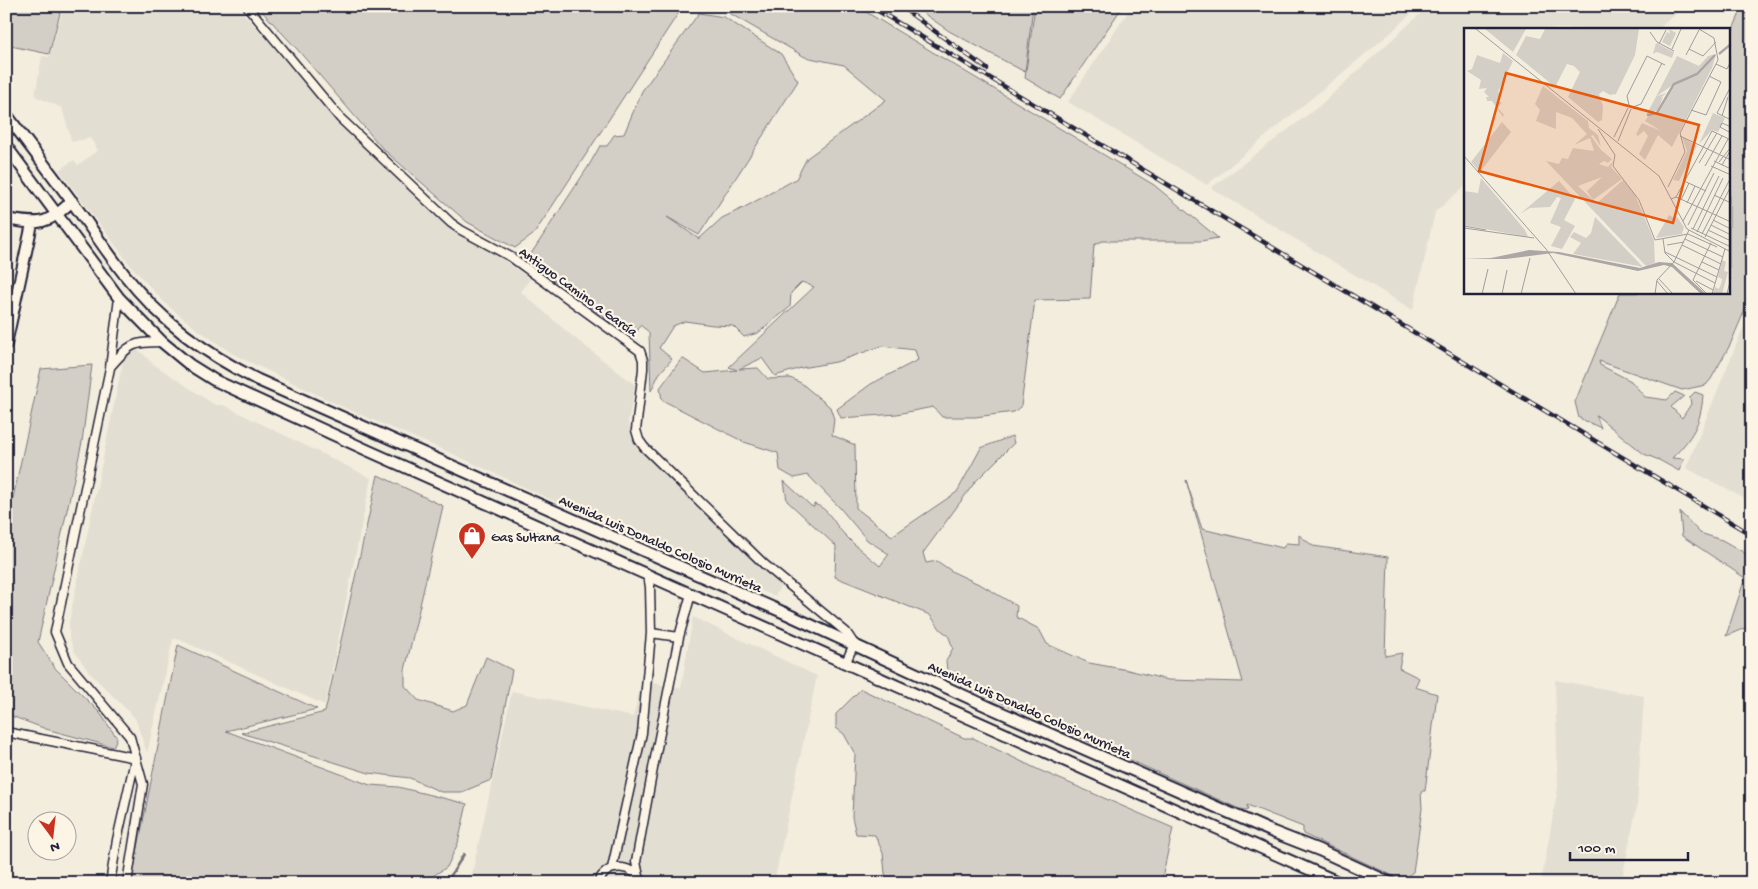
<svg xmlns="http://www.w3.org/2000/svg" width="1758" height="889" font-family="'Gochi Hand',sans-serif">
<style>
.built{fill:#e3ded2}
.green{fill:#d4cfc6;stroke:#7b7880}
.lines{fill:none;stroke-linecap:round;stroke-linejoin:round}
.stream{stroke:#75727b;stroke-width:2.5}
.street-casing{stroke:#22223b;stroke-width:11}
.secondary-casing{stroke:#22223b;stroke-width:14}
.street{stroke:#fcf5e5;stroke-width:8}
.secondary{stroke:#fcf5e5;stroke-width:10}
.rail-casing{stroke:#22223b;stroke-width:4.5}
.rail{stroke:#fcf5e5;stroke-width:2.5;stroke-dasharray:8;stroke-linecap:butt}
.labels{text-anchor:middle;stroke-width:4.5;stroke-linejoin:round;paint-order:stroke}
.street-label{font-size:14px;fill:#22223b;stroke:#fcf5e5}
.poi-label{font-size:14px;fill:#22223b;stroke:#fcf5e5;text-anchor:start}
.inset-river{fill:none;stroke:#aca7a6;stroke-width:2.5}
.inset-road{fill:none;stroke:#9f9c9d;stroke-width:1}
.view{fill:#e8590c;fill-opacity:0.15;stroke:#e8590c;stroke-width:2.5}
.inset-edge{fill:none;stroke:#22223b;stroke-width:2.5}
</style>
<rect width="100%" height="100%" fill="#f3edde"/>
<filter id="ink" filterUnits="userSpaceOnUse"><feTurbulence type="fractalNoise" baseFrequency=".02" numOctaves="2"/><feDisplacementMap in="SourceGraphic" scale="10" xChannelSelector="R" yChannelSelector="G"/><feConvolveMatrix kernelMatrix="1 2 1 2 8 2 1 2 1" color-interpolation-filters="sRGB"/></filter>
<g filter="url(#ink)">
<path class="built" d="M64 6H237L374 158 456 233 484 245 530 279 521 292 571 335 635 385 628 422 638 449 782 583 775 596 745 585 567 507 453 454 345 408 233 354 194 327 166 304 131 266 59 170 74 160 78 165 98 150 90 138 72 142 62 108 35 96 42 56 49 57Z
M1132 6H1419L1388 35 1207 185 1068 102Z
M1429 6H1685L1658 29H1466L1465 186 1435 212 1413 310 1211 188 1318 107Z
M1752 306V502L1686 468Z
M135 350 140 351 152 363 215 405H223L371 478 325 705 178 639H173L147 753 135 718 89 672 75 652 69 637V622L123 361 126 352Z
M693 617 817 676 774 883H470L512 691 633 717 642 681 681 688Z
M1555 680 1644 696 1637 806 1621 883H1541L1558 787Z"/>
<path class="green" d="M6 6H62L49 54 6 45Z
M257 6H683L534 234 515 248 467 222 383 149 297 49Z
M717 6H856L1154 185 1218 238 1201 241H1102L1094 245 1090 299 1035 300 1021 406 1014 412 975 417H942L933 407 897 414 841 418 837 409 871 384 918 360 915 350 882 346 836 362 801 368 775 376 762 358 739 369 758 368 768 379 790 378 801 383 830 407 834 419 832 435 855 445 856 508 892 536 957 492 981 448 1012 436 1014 443 975 482 923 553 926 563 937 561 953 572 983 586 1017 606 1016 617 1039 629 1047 644 1089 663 1128 670 1168 680 1243 682 1186 480 1202 529 1283 548 1286 543 1299 544V535L1313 546 1388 557 1385 656 1402 653 1399 668 1419 678 1415 687 1437 694 1425 791H1421L1422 809 1413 872 1402 880 1303 834V827L1247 805 1248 810 1244 811 971 689 947 670 946 661 953 648 948 635 941 630 930 615 835 577 836 546 787 501 784 481 811 506 814 507V504C830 509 833 523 844 534 855 546 868 556 880 566L889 554 867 540 840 508 808 475 794 478 780 470 778 453 744 442 662 400 660 388 682 358 705 373 737 370 729 367 814 287 802 282 791 293 790 307 758 333 744 337 733 326 713 325 685 321 673 326 659 348 672 359 659 374 651 391 649 332 640 325 637 332H624L527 260 588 167 600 146H607L614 135 624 134 642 91 699 13 724 17 781 54 798 81 699 235 667 217 699 239 722 218 743 208 796 179 807 158 886 100 844 65 805 57Z
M913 6H1033L1025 72 949 31Z
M1035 6H1123L1060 99 1025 78Z
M1743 6H1752V293L1730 345 1711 379 1706 385 1682 390 1599 361 1600 365 1631 381 1645 397 1667 400 1675 392 1684 396 1671 407 1682 418 1691 404 1690 397 1695 392 1703 395C1701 424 1692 438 1672 458L1684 459 1679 471 1659 460 1644 454 1596 415 1601 428 1579 418 1575 402 1620 293 1729 292V39Z
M92 365 82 442 38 642 55 668 100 713 117 738 113 747 46 729 6 714V530L41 369Z
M378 475 443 506 405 670V686L418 700 453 711 467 705 486 657 512 670 491 780 462 792H441L410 778 369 773 241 733 325 712Z
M1680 512 1700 533 1722 540 1752 557V625L1726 636 1745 578 1682 536Z
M178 645 317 709 226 731 370 785 398 787 467 804 458 843 447 867 423 882 397 880 392 883H131Z
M861 689 964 738H973L1039 770 1173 828 1161 883H886L883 853 875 835 856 834 852 817 855 754 844 734 836 728V714Z
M1752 819V860L1746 838Z"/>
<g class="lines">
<path class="stream" d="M438 883 450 877 464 854"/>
<defs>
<path id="street" d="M247 6 340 118 451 223 461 230 511 257 640 351 643 360V369L636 430 639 440 644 447 764 564 846 632 854 644 846 662
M119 298 110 368 55 632 68 663 130 737 143 784 127 883
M111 366C130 344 132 342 162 342
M651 633 679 637
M6 732 136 758
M612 868 642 733 651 633 650 587 648 575
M639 876 636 862 654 763 679 637 691 594
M110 883 117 840 135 760
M598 883C607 861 633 864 643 883"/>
<path id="secondary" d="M6 114C28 144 51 173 73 203 90 226 106 251 124 274 162 322 204 353 258 380L787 614 991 708 1273 832 1319 850 1391 883
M6 146 119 298 162 342 190 365 214 380 369 451 1340 883
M6 219C40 225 47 225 72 201
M6 344 32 224"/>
</defs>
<use href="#street" class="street-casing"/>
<use href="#secondary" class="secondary-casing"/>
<use href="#street" class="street"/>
<use href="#secondary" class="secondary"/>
<defs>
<path id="rail" d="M870 6 1752 535
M900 6 987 69"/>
</defs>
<use href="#rail" class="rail-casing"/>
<use href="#rail" class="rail"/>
</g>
</g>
<defs>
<symbol id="shop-pin" viewBox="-11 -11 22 30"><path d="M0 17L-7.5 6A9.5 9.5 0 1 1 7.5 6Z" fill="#c8321e" stroke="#fcf5e5"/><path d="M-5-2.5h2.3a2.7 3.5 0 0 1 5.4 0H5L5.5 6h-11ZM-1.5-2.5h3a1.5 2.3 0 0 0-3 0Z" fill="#fff"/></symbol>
</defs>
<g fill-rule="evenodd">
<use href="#shop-pin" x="456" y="520" width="32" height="43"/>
</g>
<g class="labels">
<g class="street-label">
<text transform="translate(579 291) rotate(36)" y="5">Antiguo Camino a García</text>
<text transform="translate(661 543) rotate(24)" y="5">Avenida Luis Donaldo Colosio Murrieta</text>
<text transform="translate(1030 709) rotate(24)" y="5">Avenida Luis Donaldo Colosio Murrieta</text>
</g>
<g class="poi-label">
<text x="491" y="541">Gas Sultana</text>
</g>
</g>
<g transform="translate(1464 28)">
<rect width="266" height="266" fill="#f3edde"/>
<path d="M21 1H62L49 24ZM81 1H175L171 27 152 66 146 67 139 63 135 66 139 78 138 92 134 94 104 69 116 44 110 38 103 36 91 59 52 27 62 8 76 11ZM205 1 212 5 206 18 198 14 203 4 206 6ZM192 15 210 24 208 30 193 24 189 26ZM39 25 49 33 34 64 37 66 34 74H38L34 80 40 87 39 89 28 73H23L22 69H25L20 64 23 60 15 61 17 52 3 43 8 41 13 27 36 35ZM252 26 248 40 208 119 194 107 181 132 175 126 184 108 180 103 174 108 172 106 178 95 197 103 181 93 185 87 194 86 213 54 193 68 203 65 196 70 199 69 194 82 183 86 213 28 235 38 244 28ZM79 58 124 93 125 100 134 107 137 119 129 107 127 108 137 122 148 131 144 135 140 133 135 136 144 139 149 133 147 139 158 151 129 172 133 175 159 152 171 167 190 212 191 235 182 238 82 133 95 136 98 130 104 131 109 120 130 123 126 110 110 117 123 106 108 90 92 84V107V101L72 93 76 82 71 76ZM138 149 123 163 129 172 114 158ZM249 85 261 90 254 104 248 102 235 116ZM38 94 47 104 16 144 7 134ZM218 109 233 118 215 153 209 152 223 123ZM17 150 61 202 64 209 0 197V163L14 165ZM95 153 111 171 100 192 111 198 98 221 87 218 97 199 86 195 97 170 93 169 86 179 66 180 56 186ZM205 187 210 190 212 187 220 199 218 206 192 210ZM131 189 179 239H180L109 226 117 215 106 209 110 204 122 210 127 205ZM258 232 262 234 260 243 264 244 258 266H249L251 259 255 261 257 256 258 251 254 249Z" fill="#d4cfc6" fill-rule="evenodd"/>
<path d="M65 222 95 224 176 240 195 234 208 235 242 266H237L208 239 200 237 174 243 89 225 42 231H0L27 230Z" fill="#aca7a6"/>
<path class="inset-river" d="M255 26 267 16M183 87 193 85 210 56 233 46 251 27"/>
<path class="inset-road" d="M12 1 195 148 223 201 267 224M186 4 193 14 210 23M195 16 202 2M208 21 217 1M225 21 239 28 252 14M222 27 235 2M252 36 263 41 267 33M267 58 253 85 267 92M165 77 163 68 183 28 201 37M169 79 177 76 198 35M227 82 242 87 257 54 245 48M258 88 264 69M267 99 258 95 256 99 267 105M134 101 151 127 149 138 175 172 191 212 224 206 253 219M216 108 267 132M150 109 164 80M154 113 167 81M0 128 82 221 112 266M250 133 267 141M255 134 267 119M235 135 253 105M258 137 266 123M241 138 258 108M247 138 267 147M220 153 242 163M204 159 221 124 216 105 254 32 250 10 235 1M250 167 267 175M212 169 248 103 267 112M207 171 212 169 267 194M217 172 225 155M223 175 231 158M249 192 267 201M219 193 264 111M224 197 250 145M247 197 267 207M0 198 22 202M0 200 70 210M227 200 267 219M229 201 255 148M244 202 267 213M233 204 259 150M238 206 267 149M241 209 267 158M199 211 201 225 210 234 251 255M221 211 259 229M203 217 220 214M218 217 257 236M201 224 253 249M238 234 255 242M195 251 209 266M193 253 204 266M232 253 249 262M18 266 24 241M38 266 43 242M57 266 66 230M191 266 193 252 210 234 225 202M243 266 229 252 247 215M248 266 261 221M263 266 267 249"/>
<path class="view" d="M42 45 235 97 209 195 15 143Z"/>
<rect width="266" height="266" class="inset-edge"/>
</g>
<rect width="1758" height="889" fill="none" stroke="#fcf5e5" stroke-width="25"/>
<rect x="12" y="12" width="1733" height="864" fill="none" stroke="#22223b" stroke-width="2" filter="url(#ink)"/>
<g transform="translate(52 836) rotate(165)"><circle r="24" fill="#fcf5e5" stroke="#a5a1a1"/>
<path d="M0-4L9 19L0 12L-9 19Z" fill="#c8321e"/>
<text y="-8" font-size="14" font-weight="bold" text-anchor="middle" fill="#22223b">N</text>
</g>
<path d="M1570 852v8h118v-8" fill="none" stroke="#22223b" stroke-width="2.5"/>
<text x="1578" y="852" font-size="15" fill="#22223b" stroke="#fcf5e5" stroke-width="4" paint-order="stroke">100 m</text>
</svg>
